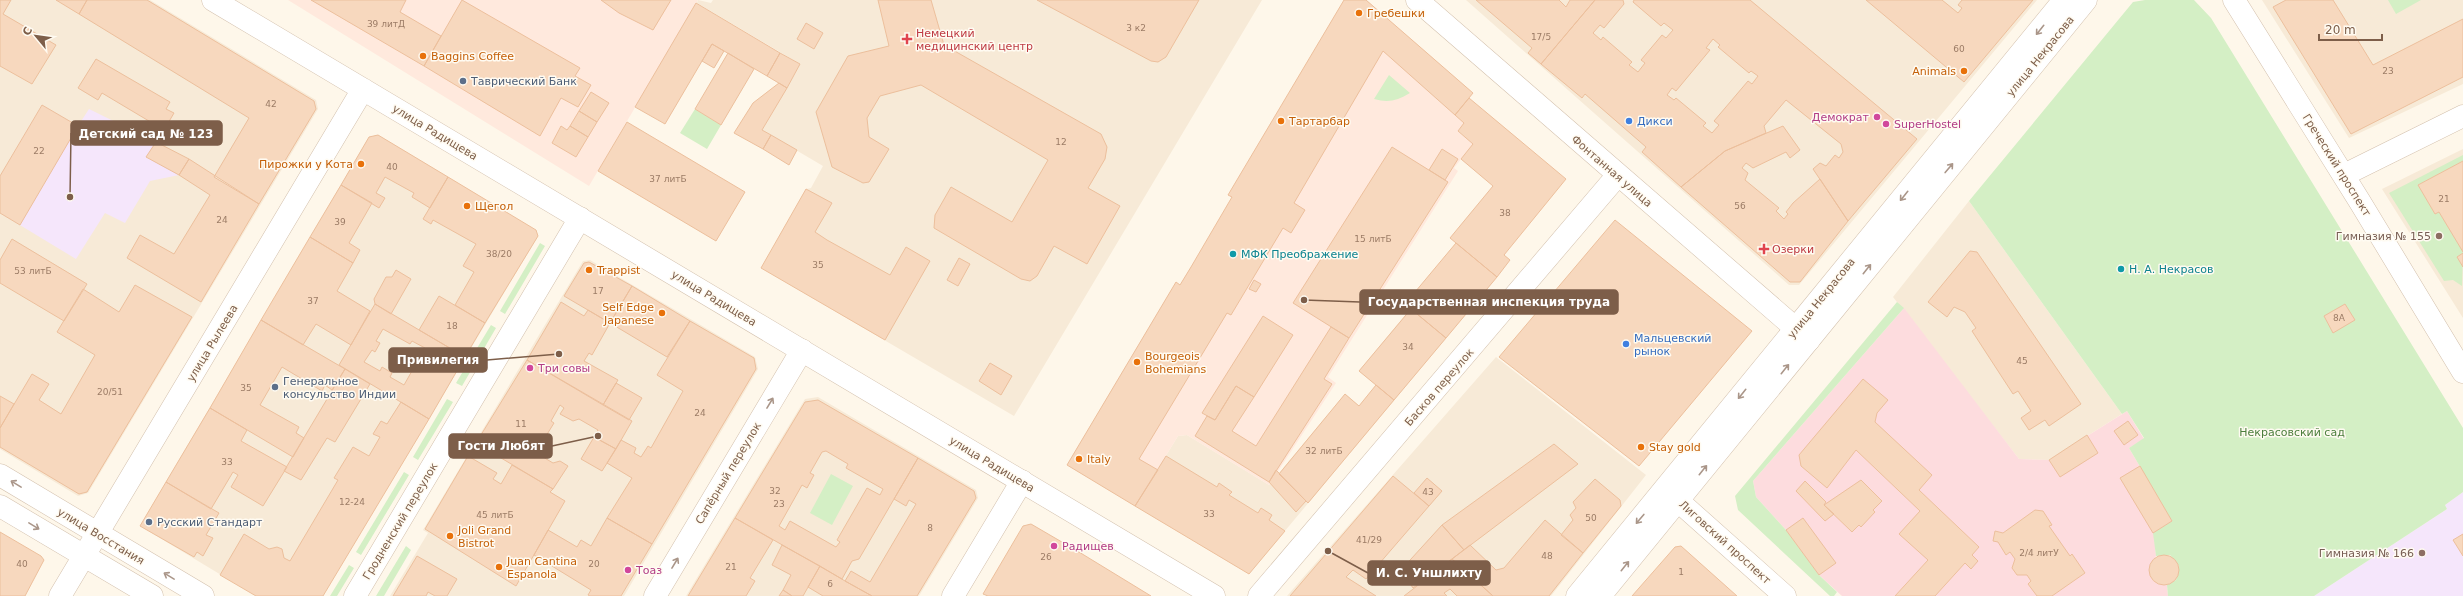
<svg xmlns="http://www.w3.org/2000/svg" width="2463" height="596" font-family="'DejaVu Sans',sans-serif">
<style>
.residential{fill:#f7ead7}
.commercial{fill:#ffe9dd}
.education{fill:#f5e6fb}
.medical{fill:#fddcde}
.green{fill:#d4efc5}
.building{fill:#f7d8be;stroke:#ecbf9c;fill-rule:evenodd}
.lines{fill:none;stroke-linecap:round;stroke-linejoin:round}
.minor-casing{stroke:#d3c0ad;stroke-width:23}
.tertiary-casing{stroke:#d3c0ad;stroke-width:23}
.minor{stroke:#fff;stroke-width:22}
.tertiary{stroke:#fff;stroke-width:22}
.oneway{stroke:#aa9689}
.food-dot{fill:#e8710a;stroke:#fffbf2;stroke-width:1.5}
.health-dot{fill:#e0444e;stroke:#fffbf2;stroke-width:1.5}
.service-dot{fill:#5c6f8a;stroke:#fffbf2;stroke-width:1.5}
.hotel-dot{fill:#d1479c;stroke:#fffbf2;stroke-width:1.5}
.shop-dot{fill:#3f7fe0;stroke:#fffbf2;stroke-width:1.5}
.education-dot{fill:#8d6e63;stroke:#fffbf2;stroke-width:1.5}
.culture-dot{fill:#0f9aa8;stroke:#fffbf2;stroke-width:1.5}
.labels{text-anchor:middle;stroke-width:3;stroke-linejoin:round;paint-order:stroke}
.number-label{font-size:9px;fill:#9c7c66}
.food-label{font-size:11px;fill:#c56008;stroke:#fffbf2;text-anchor:start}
.health-label{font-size:11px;fill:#be3a42;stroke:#fffbf2;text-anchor:start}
.street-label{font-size:11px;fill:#7d5e49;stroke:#fffbf2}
.service-label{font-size:11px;fill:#4e5e75;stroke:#fffbf2;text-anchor:start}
.hotel-label{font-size:11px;fill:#b23c85;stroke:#fffbf2;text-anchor:start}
.shop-label{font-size:11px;fill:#366cbe;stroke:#fffbf2;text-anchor:start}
.education-label{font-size:11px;fill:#785e54;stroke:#fffbf2;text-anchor:end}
.culture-label{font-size:11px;fill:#0d838f;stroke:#fffbf2;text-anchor:start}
.park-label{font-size:11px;fill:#4c7e3c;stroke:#fffbf2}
.leader{fill:none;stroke:#7d5e49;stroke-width:1.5}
.callout-dot{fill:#7d5e49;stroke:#fffbf2;stroke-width:1.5}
.callout{fill:#7d5e49;stroke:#7d5e49;stroke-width:1.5}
.callout-label{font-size:12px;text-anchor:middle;font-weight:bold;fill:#fff}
</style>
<rect width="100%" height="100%" fill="#fef7ea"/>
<path class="residential" d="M0 0H150L316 100 318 109 88 493 78 496 0 449Z
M698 0 711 3 713 0H1262L1014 416 761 268 806 189 811 188 823 166 762 130 800 64 697 3Z
M1466 0H2037L1799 285H1789Z
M2262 0H2463V84L2349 138Z
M378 135 536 230 538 236 323 596H256L140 526 369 137Z
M2463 149V318L2382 189Z
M1969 201 2122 414 2049 460 2019 459 1893 297Z
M1456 243 1497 277 1249 574 1135 506 1178 436 1187 435 1269 485 1345 394 1359 406 1376 385 1359 371 1410 309 1405 304Z
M590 260 755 357 758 369 624 596H390L428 533 423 530 583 261Z
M1496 357 1646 475 1551 596H1287Z
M818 397 976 490 978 498 919 596H686L805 399Z"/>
<path class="commercial" d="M288 0H698L589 186Z
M1344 0H1366L1473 93 1455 115 1464 123 1458 131 1473 144 1454 168 1458 171 1328 377 1336 383 1269 485 1187 435 1178 436 1135 506 1067 465 1176 282 1180 285 1191 267 1232 198 1228 195Z"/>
<path class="education" d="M42 105 78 126 89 109 156 142 147 157 179 175 150 181 125 223 105 213 76 259 0 213V176Z
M2463 492V596H2314L2447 509 2445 505Z"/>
<path class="medical" d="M1904 308 2019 459 2049 460 2127 411 2144 439 2129 448 2172 521 2154 533 2156 556 2149 568 2154 581 2167 585 2168 596H1842L1819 575 1786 530 1756 497 1753 481Z"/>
<path class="green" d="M2145 0H2194L2211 18 2463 428V492L2445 505 2447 509 2314 596H2168L2167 585 2176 580 2179 566 2170 555 2156 556 2153 533 2172 521 2129 448 2144 438 2127 411 2122 414 1969 201 2133 2Z
M2388 0H2421L2396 14Z
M1389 75 1410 93C1397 101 1388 103 1374 99Z
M695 109 721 125 707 149 680 133Z
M2463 155V161L2418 185 2435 214 2439 212 2463 252 2462 286 2453 280 2444 281 2389 193Z
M540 243 545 246 505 314 500 311Z
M1897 302 1904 308 1753 481 1756 497 1786 530 1819 575 1837 592 1834 596H1830L1738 510 1735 496Z
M491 325 496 328 462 386 456 383Z
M447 399 453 402 418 460 413 457Z
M404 472 409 475 361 555 356 552Z
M831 474 853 486 832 525 810 513Z
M406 546 411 550 384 596H376Z
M349 565 354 568 337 596H330Z"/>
<path class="building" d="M0 0H11L3 14 56 45 32 84 0 66Z
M56 0H87L79 14Z
M87 0H147L314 101 316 109 259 204 214 177 249 118 79 14Z
M311 0H406L400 12 441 36 424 66Z
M462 0 580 68 575 76 591 85 578 107 561 98 540 136 424 66Z
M601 0H671L653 30 619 13Z
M878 0H931L944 45 1101 134 1107 147 1105 159 1088 188 1120 206 1087 264 1054 246 1037 276 1030 281 1021 279 934 228 935 215 951 187 1012 222 1048 160 921 85 880 96 867 118 869 137 889 149 869 182 863 183 832 167 816 112 848 56 889 46Z
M1037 0H1199L1166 57 1158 62 1151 61Z
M1344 0H1366L1473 93 1455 115 1383 51 1294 203 1305 210 1291 233 1283 228 1231 315 1227 313 1139 459 1158 470 1135 506 1067 465 1176 282 1180 285 1191 267 1232 197 1228 195Z
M1476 0H1559L1566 7 1570 0H1595L1541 64 1528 53 1532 48Z
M1595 0H1623L1624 4 1604 28 1600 25 1593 33 1601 40 1603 37 1632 62 1629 65 1638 72 1645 63 1641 60 1662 35 1666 38 1673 30 1664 23 1661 26 1633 2 1634 0H1750L1917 139 1848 221 1813 169 1820 163 1826 166 1835 155 1839 158 1843 152 1841 144 1786 100 1764 126 1766 133 1725 151 1681 187 1642 152 1646 147 1585 94 1582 98 1541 64ZM1713 39 1720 45 1718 47 1749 73 1751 71 1758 76 1752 84 1748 81 1714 121 1719 125 1712 133 1703 126 1706 123 1676 98 1674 100 1667 95 1672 88 1676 91 1710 50 1706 48Z
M1866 0H1942L1958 13 1962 8 1958 5 1962 0H2033L1964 82Z
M2286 0H2333L2373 65 2463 19V77L2351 134 2273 7Z
M696 3 780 53 767 76 712 44 665 124 635 107Z
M806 23 823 33 814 49 797 39Z
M712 44 724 51 714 68 702 61Z
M728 53 754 69 721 125 695 109Z
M780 53 800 64 787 88 767 76Z
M96 59 170 102 166 109 174 113 164 130 102 93 98 100 78 88Z
M779 83 787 88 762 130 771 135 763 149 734 133 753 103Z
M591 92 609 103 597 122 579 111Z
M1469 98 1566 179 1504 255 1510 260 1497 277 1450 238 1493 186 1461 159 1473 144 1458 131 1464 123 1455 115Z
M42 105 78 126 20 225 0 213V176Z
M579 111 597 122 588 137 570 126Z
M627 122 745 192 716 241 598 171Z
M561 126 567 130 570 126 588 137 576 157 552 143Z
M1783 126 1800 150 1790 158 1786 152 1753 168 1746 163 1742 168 1748 173 1745 180 1779 208 1776 211 1784 219 1788 214 1786 212 1793 203 1820 179 1848 221 1800 282H1790L1681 187 1725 151Z
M378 135 448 177 430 208 412 197 414 193 385 177 376 193 385 198 379 208 341 185 369 137Z
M771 135 797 150 789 165 763 149Z
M156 142 189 159 179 175 146 157Z
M1392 147 1448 182 1349 338 1293 303Z
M1442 149 1458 159 1445 180 1429 170Z
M189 159 259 204 201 302 127 258 140 235 174 254 210 195 179 175Z
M2463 161V252L2439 212 2435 214 2418 185Z
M448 177 536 230 538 236 485 323 455 305 474 272 463 266 476 244 433 220 431 224 423 219Z
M341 185 372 203 349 243 360 250 353 263 310 237Z
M806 189 832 203 815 232 827 240 890 275 906 247 930 261 885 340 761 268Z
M1615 220 1752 331 1639 466 1499 357Z
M310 237 353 263 337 291 370 311 351 345 316 324 303 345 261 320Z
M12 239 87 284 64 321 0 283V260Z
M1456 243 1497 277 1446 338 1405 304Z
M1970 251 1977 252 2081 404 2049 426 2045 420 2029 430 2021 418 2031 411 2018 391 2013 394 1972 331 1976 328 1965 312 1954 307 1947 317 1928 302Z
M2463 253V267L2457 257Z
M959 258 970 264 958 286 947 280Z
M589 262 632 286 610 323 564 296 584 263Z
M396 270 411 279 391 314 375 304 374 299 386 277H392Z
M1254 280 1261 284 1256 292 1249 289Z
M135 285 192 317 87 492 79 494 0 447V428L32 374 49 384 39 400 61 414 95 355 57 332 83 289 119 312Z
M632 286 690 321 667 357 610 323Z
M439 296 485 323 465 357 419 330Z
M561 302 584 316 588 310 610 323 592 355 589 353 584 361 618 380 603 405 527 360Z
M375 304 465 357 429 419 339 365ZM383 329 410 344 412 341 425 348 404 385 390 377 392 373 382 367 380 371 364 362 372 350 375 352 380 343 376 341Z
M2345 304 2355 320 2333 333 2324 316Z
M1411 309 1446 338 1394 400 1359 371Z
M1263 316 1293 335 1254 397 1236 386 1215 420 1202 413Z
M261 320 345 369 332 390 325 385 322 391 282 367 260 405 299 427 296 433 304 438 293 457 210 408Z
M690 321 754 358 756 369 652 544 607 518 632 478 607 463 621 440 636 448 634 453 641 457 648 446 651 448 683 391 657 375Z
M1331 327 1349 338 1324 379 1332 384 1269 482 1195 436 1207 416 1215 420 1236 386 1254 397 1232 431 1256 446Z
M527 360 632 421 616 449 594 437 598 430 579 419 573 421 560 414 564 408 560 405 551 421 554 423 546 436 543 435 531 455 535 458 538 454 553 463 560 461 568 466 553 489 476 443Z
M990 363 1012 376 1001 395 979 381Z
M345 369 370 384 335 442 327 438 301 480 284 471Z
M1863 379 1888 400 1877 413 1875 422 1932 475 1919 490 1979 547 1972 555 1978 561 1971 569 1965 563 1935 596H1895L1928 560 1899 534 1920 511 1856 450 1827 488 1801 466 1799 455Z
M616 383 642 398 629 420 603 405Z
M1376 385 1394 400 1308 503 1279 474 1345 394 1359 406Z
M0 396 14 404 0 428Z
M818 400 918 458 859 559 852 561 842 579 735 518 805 402ZM826 451 848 464 846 468 883 489 880 495 867 488 837 540 840 542 836 547 790 521 785 530 779 526 802 485 807 488 814 475 810 473 822 452Z
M401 402 429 419 323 596H256L220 575 244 534 269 549 277 547 282 549 284 558 290 561 338 480 334 478 353 447 369 456 380 437 373 434 381 421 387 424Z
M210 408 247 430 241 441 287 467 263 506 231 487 238 475 233 472 211 509 166 482Z
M2128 421 2138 435 2124 445 2114 431Z
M2087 435 2098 453 2060 477 2049 460Z
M594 437 616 449 602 471 581 459Z
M1554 444 1578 464 1464 550 1442 525Z
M468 456 497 473 493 479 501 484 512 465 553 489 550 492 565 501 516 586 425 529Z
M1166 456 1217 487 1219 483 1232 492 1229 495 1258 513 1261 508 1272 515 1269 520 1285 531 1249 574 1135 506Z
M918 458 974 491 976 498 917 596H872L845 581 851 571 870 582 883 560 916 504 909 500 906 506 894 499Z
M2140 466 2172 521 2153 533 2120 478Z
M1276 470 1306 501 1296 512 1269 482Z
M1393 476 1429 506 1366 579 1353 570 1346 577 1376 596H1290Z
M1427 478 1442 491 1429 506 1414 493Z
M1595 479 1620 500 1621 506 1583 553 1561 535 1573 520 1570 515 1576 508 1573 502Z
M1861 480 1882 501 1873 510 1875 512 1861 527 1859 525 1852 532 1824 505Z
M1805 481 1826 502 1824 505 1834 514 1825 521 1796 491Z
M166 482 219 513 206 535 213 538 203 556 197 552 194 557 140 526Z
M2035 510 2043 511 2052 525 2049 526 2070 556 2072 554 2085 573 2052 596H2037L2028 584 2031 581 2027 575H2017L2012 568 2015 559 2010 552 2006 555 1998 542 1993 541 1995 531 2003 533Z
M607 518 652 544 621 596H590L588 595 591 590 534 555 548 530 577 547 581 540 591 546Z
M735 518 773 540 750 578 755 581 746 596H688Z
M1803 518 1836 563 1819 575 1786 530Z
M1545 520 1583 553 1549 596H1493L1452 559 1470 545 1496 570 1504 568Z
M1031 524 1079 552 1151 596H988L983 594 1023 526Z
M1442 525 1464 550 1413 588 1401 570Z
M0 532 41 556 44 560 25 596H0Z
M2463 534V556L2453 540Z
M782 545 820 566 803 596H792L783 590 791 575 772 565Z
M1681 546 1737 596H1632L1675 547Z
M2149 570a15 15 0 1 1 30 0a15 15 0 1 1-30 0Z
M417 556 457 579 447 596H435L428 592 426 596H393Z
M1452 559 1493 596H1457L1450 589 1444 593 1447 596H1404Z
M820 566 845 581 872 596H823L808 587Z
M783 590 792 596H779Z"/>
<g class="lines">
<defs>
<path id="minor" d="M1417 0 1809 340
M2344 175 2463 116
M355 596 580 218
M655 596 802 350
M953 596 1022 481
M1259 596 1617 176"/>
<path id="tertiary" d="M213 0 1214 596
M2234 0 2360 202 2463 372
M0 475 203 596
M1667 491 1785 596
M0 506 152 596
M60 596 363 89
M1577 596 2064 0
M1600 596 2086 0"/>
</defs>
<use href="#minor" class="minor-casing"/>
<use href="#tertiary" class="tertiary-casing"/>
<use href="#minor" class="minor"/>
<use href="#tertiary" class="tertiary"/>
</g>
<defs><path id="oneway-shaft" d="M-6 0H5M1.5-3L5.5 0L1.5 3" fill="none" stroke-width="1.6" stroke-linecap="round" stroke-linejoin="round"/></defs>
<g class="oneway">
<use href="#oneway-shaft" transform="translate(2040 30) rotate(129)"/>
<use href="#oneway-shaft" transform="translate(1949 168) rotate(-50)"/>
<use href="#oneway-shaft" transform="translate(1904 196) rotate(129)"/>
<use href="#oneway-shaft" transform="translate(1867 269) rotate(-51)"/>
<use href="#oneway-shaft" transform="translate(1785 369) rotate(-51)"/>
<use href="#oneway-shaft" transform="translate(1742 394) rotate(129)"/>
<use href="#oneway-shaft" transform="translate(770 403) rotate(-59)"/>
<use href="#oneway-shaft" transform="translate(1703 470) rotate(-51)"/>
<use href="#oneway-shaft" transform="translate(16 484) rotate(-149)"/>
<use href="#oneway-shaft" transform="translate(1640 519) rotate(130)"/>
<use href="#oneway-shaft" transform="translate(34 526) rotate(31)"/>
<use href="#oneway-shaft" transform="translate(675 563) rotate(-59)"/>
<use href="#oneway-shaft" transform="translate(1625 566) rotate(-51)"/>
<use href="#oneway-shaft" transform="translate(169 576) rotate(-149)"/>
</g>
<g class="food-dot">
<circle cx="1359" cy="13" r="4"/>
<circle cx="423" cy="56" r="4"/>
<circle cx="1964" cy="71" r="4"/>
<circle cx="1281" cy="121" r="4"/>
<circle cx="361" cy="164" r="4"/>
<circle cx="467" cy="206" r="4"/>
<circle cx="589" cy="270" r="4"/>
<circle cx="662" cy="313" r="4"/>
<circle cx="1137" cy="362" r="4"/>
<circle cx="1641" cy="447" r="4"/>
<circle cx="1079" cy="459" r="4"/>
<circle cx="450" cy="536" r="4"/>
<circle cx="499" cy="567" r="4"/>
</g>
<g class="health-dot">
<path d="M905 33h4v4h4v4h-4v4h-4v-4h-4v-4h4z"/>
<path d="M1762 243h4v4h4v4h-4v4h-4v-4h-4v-4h4z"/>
</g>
<g class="service-dot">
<circle cx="463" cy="81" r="4"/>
<circle cx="275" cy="387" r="4"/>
<circle cx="149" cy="522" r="4"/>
</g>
<g class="hotel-dot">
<circle cx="1877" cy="117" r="4"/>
<circle cx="1886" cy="124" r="4"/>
<circle cx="530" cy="368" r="4"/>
<circle cx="1054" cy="546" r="4"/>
<circle cx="628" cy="570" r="4"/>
</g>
<g class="shop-dot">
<circle cx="1629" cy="121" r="4"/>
<circle cx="1626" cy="344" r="4"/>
</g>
<g class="education-dot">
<circle cx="2439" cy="236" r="4"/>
<circle cx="2422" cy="553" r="4"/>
</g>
<g class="culture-dot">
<circle cx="1233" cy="254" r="4"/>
<circle cx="2121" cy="269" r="4"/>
</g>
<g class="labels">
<g class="number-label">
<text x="386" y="27">39 литД</text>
<text x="1136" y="31">3 к2</text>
<text x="1541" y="40">17/5</text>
<text x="1959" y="52">60</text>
<text x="2388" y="74">23</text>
<text x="271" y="107">42</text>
<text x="1061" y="145">12</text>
<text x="39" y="154">22</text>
<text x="392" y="170">40</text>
<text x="668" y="182">37 литБ</text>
<text x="2444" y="202">21</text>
<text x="1740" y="209">56</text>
<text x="1505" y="216">38</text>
<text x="222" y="223">24</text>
<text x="340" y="225">39</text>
<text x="1373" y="242">15 литБ</text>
<text x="499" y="257">38/20</text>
<text x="818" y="268">35</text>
<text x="33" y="274">53 литБ</text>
<text x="598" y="294">17</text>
<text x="313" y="304">37</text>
<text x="2339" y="321">8А</text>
<text x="452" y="329">18</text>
<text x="1408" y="350">34</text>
<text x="2022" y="364">45</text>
<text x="246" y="391">35</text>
<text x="110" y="395">20/51</text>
<text x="700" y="416">24</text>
<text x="521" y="427">11</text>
<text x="1324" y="454">32 литБ</text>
<text x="227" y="465">33</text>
<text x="775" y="494">32</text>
<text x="1428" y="495">43</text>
<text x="352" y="505">12-24</text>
<text x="779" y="507">23</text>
<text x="1209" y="517">33</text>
<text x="495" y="518">45 литБ</text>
<text x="1591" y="521">50</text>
<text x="930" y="531">8</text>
<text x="1369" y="543">41/29</text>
<text x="2039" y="556">2/4 литУ</text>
<text x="1547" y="559">48</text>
<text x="1046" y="560">26</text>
<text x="22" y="567">40</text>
<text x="594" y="567">20</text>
<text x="731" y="570">21</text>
<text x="1681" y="575">1</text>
<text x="830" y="587">6</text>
</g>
<g class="food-label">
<text x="1367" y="17">Гребешки</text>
<text x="431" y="60">Baggins Coffee</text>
<text x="1956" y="75" text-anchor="end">Animals</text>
<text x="1289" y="125">Тартарбар</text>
<text x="353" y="168" text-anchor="end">Пирожки у Кота</text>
<text x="475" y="210">Щегол</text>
<text x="597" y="274">Trappist</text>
<text x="654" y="311" text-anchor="end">Self Edge<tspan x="654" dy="13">Japanese</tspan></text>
<text x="1145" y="360">Bourgeois<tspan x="1145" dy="13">Bohemians</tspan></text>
<text x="1649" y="451">Stay gold</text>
<text x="1087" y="463">Italy</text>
<text x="458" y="534">Joli Grand<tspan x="458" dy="13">Bistrot</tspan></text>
<text x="507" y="565">Juan Cantina<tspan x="507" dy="13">Espanola</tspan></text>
</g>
<g class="health-label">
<text x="916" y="37">Немецкий<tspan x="916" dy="13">медицинский центр</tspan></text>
<text x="1772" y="253">Озерки</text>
</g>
<g class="street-label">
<text transform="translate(2040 56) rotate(-51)" y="4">улица Некрасова</text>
<text transform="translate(435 132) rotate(31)" y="4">улица Радищева</text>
<text transform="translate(2337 165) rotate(58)" y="4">Греческий проспект</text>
<text transform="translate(1612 171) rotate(41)" y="4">Фонтанная улица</text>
<text transform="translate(714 298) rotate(31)" y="4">улица Радищева</text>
<text transform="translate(1821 298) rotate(-51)" y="4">улица Некрасова</text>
<text transform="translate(212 343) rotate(-59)" y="4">улица Рылеева</text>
<text transform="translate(1439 387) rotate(-49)" y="4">Басков переулок</text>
<text transform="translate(992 464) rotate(31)" y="4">улица Радищева</text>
<text transform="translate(728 473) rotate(-59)" y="4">Сапёрный переулок</text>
<text transform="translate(400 521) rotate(-59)" y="4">Гродненский переулок</text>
<text transform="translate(101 536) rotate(31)" y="4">улица Восстания</text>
<text transform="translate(1725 542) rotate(42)" y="4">Лиговский проспект</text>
</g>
<g class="service-label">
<text x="471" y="85">Таврический Банк</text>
<text x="283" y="385">Генеральное<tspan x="283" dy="13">консульство Индии</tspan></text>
<text x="157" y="526">Русский Стандарт</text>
</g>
<g class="hotel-label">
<text x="1869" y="121" text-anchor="end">Демократ</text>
<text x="1894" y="128">SuperHostel</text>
<text x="538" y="372">Три совы</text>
<text x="1062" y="550">Радищев</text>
<text x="636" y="574">Тоаз</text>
</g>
<g class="shop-label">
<text x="1637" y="125">Дикси</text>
<text x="1634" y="342">Мальцевский<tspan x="1634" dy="13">рынок</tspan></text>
</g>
<g class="education-label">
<text x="2431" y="240">Гимназия № 155</text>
<text x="2414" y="557">Гимназия № 166</text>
</g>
<g class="culture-label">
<text x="1241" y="258">МФК Преображение</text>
<text x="2129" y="273">Н. А. Некрасов</text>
</g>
<g class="park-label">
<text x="2292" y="436">Некрасовский сад</text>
</g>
</g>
<path class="leader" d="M70 197L71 133M1304 300L1360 302M559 354L487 360M598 436L552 446M1328 551L1368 573"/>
<g class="callout-dot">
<circle cx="70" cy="197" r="4"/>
<circle cx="1304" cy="300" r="4"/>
<circle cx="559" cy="354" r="4"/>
<circle cx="598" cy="436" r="4"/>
<circle cx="1328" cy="551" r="4"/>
</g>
<g class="callout">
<rect x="71" y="121" width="151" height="24" rx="4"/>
<rect x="1360" y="290" width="258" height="24" rx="4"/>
<rect x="389" y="348" width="98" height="24" rx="4"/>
<rect x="449" y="434" width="103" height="24" rx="4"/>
<rect x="1368" y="561" width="122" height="24" rx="4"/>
</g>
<g class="callout-label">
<text x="146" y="138">Детский сад № 123</text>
<text x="1489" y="306">Государственная инспекция труда</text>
<text x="438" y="364">Привилегия</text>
<text x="501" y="450">Гости Любят</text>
<text x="1429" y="577">И. С. Уншлихту</text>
</g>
<g transform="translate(36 36) rotate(299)" stroke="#fffbf2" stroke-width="3" paint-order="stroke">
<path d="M0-3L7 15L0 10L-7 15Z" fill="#7d5e49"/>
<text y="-6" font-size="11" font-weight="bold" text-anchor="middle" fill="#7d5e49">С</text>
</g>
<path d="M2319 34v6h63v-6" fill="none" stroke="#7d5e49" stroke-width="2"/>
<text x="2325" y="34" font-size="12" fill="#7d5e49" stroke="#fffbf2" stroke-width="3" paint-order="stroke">20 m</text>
</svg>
